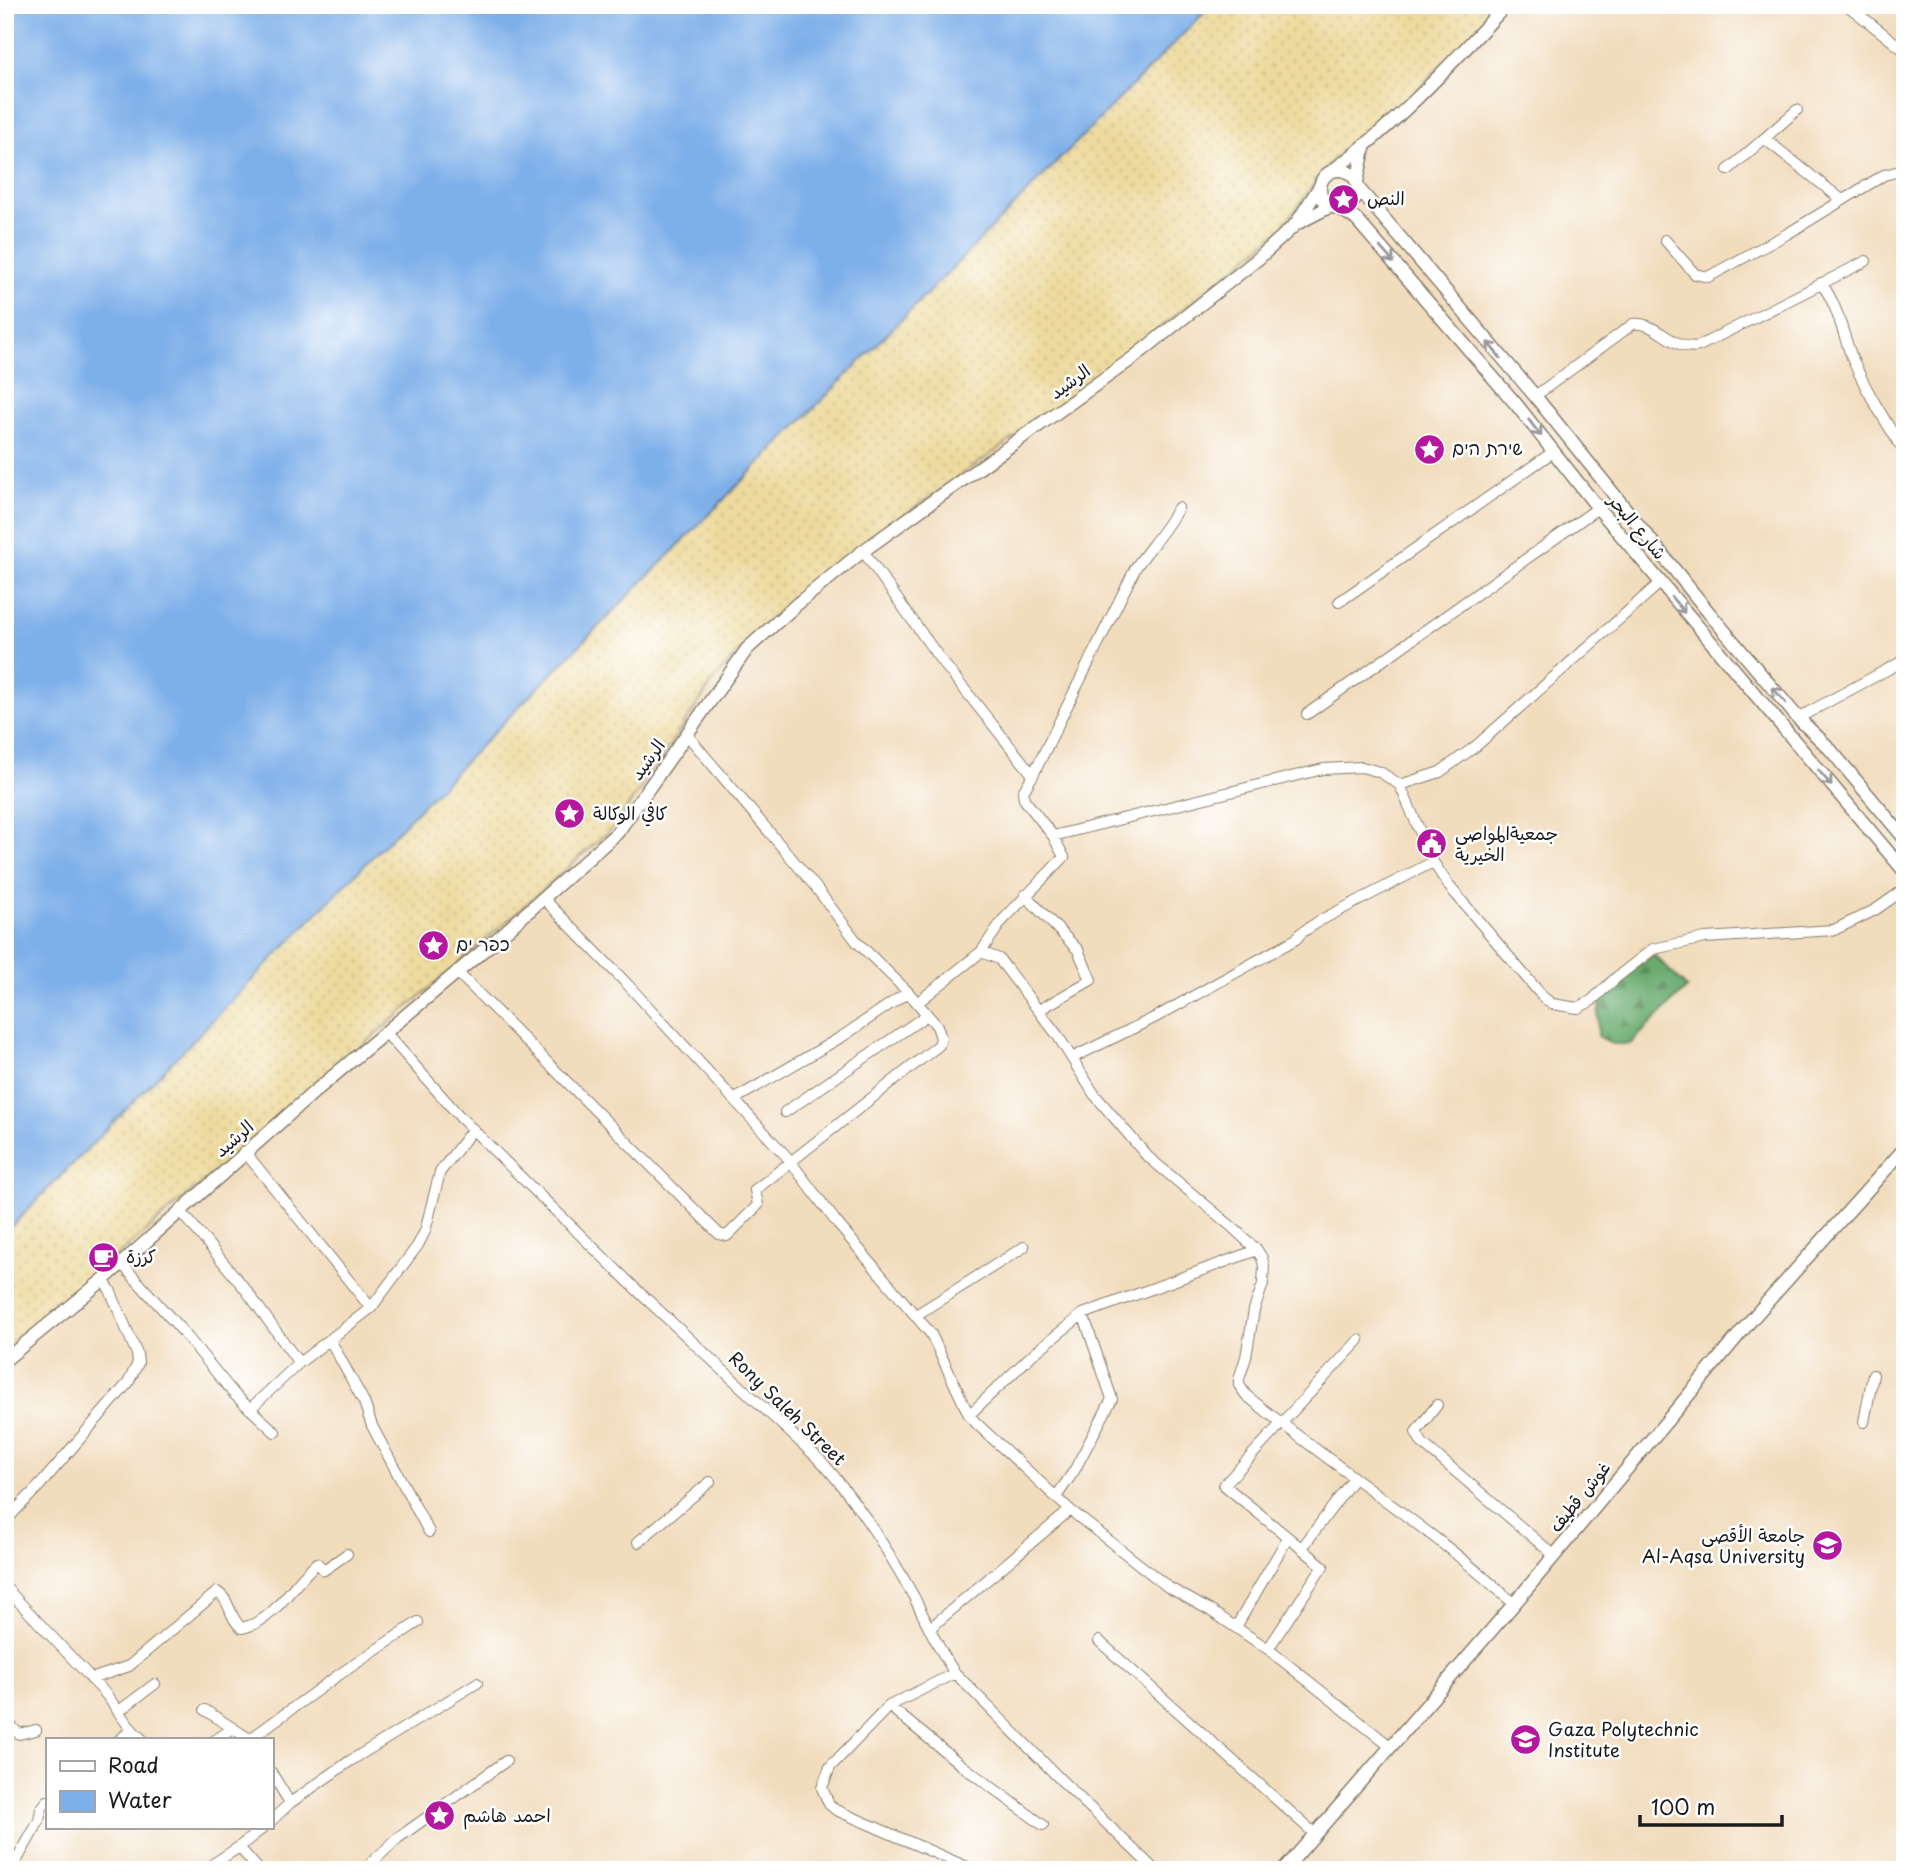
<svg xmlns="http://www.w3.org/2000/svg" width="1910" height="1875" font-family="'Playpen Sans','Playpen Sans Arabic','Playpen Sans Hebrew',sans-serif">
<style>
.forest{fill:url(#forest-firs);stroke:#426445;stroke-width:2}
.sand{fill:url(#sand-dots);stroke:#857b5d;stroke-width:2}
.water{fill:#7dafe9;stroke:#4c6682;stroke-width:2}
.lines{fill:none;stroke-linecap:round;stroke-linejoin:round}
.minor-casing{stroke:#867c6c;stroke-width:12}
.major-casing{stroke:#867c6c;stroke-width:15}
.minor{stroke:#fff;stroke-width:10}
.major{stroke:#fff;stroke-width:12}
.oneway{stroke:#999}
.labels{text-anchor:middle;stroke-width:5;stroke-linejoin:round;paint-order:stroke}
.poi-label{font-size:18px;fill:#1c1c1c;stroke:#fff;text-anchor:start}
.street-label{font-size:18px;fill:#1c1c1c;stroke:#fff}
</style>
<defs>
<pattern id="forest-firs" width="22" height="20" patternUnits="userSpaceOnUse" patternTransform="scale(1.75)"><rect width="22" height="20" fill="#69ab6e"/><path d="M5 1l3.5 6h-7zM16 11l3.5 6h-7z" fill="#568a5a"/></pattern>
<pattern id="sand-dots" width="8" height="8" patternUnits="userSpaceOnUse" patternTransform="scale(1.75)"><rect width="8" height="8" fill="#eeda9e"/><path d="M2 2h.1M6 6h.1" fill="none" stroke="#ccba88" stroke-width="1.8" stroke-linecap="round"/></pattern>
</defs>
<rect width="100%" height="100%" fill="#fff"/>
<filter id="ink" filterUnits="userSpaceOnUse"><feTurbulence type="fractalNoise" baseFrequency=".0143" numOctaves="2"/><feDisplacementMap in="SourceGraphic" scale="14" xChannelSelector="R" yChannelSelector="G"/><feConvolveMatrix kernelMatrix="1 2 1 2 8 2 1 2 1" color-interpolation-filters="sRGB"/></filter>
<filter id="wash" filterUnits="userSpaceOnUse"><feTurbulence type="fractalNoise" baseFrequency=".00686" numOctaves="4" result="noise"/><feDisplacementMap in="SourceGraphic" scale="28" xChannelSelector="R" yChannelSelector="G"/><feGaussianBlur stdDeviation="1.57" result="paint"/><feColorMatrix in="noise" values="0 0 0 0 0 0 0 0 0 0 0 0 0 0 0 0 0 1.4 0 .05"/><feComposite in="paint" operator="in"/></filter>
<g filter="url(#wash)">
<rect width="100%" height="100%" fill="#f1dcbc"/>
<path class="forest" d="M1654 955 1687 988 1630 1044H1613L1598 1036C1598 1023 1597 1004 1605 992 1615 977 1639 966 1654 955Z"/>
<path class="sand" d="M1185 5H1499L1401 107 1359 144 1335 158 1322 173 1281 230 1193 302 1062 404 906 514 783 607 754 634 714 680 614 827 472 952 5 1352V1172Z"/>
<path class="water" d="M5 5H1212L503 723 5 1233Z"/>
</g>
<g filter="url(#ink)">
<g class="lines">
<defs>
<path id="minor" d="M1847 5 1905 51
M1765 139 1842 200
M1728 170 1797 110
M1665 240 1695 274 1708 277 1787 234 1884 175 1900 171 1905 180
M1821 283C1838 305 1842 332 1852 358 1866 391 1886 422 1905 453
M1535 396 1633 324C1656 320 1673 352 1699 346L1866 261
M863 551 940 659 1033 775
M1339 602 1553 452
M1307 714 1598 508
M1798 718 1905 660
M1400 785 1440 772 1476 746 1660 583
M1053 836 1323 769 1362 767 1380 772 1400 785 1433 862 1449 886 1543 997 1552 1004 1578 1008 1591 1001 1617 977 1653 949 1705 938 1834 930 1875 910 1905 889
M1025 895 1078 950 1091 980 1039 1010
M543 898 628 985 787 1157 837 1223 931 1334 969 1415 977 1424 1070 1510 1168 1587 1211 1611 1268 1649 1391 1747
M981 952 999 959 1058 1036 1094 1094 1147 1156 1232 1227 1257 1250 1262 1258 1264 1266 1263 1284 1254 1310 1246 1357 1239 1379V1385L1246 1395C1333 1467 1431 1527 1514 1604
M458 973 719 1234 727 1236 758 1205 755 1190 939 1045 941 1038 937 1026 908 992 857 942 814 885 688 736
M917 1003 981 952 1002 921 1064 857 1053 836 1024 799 1023 792 1033 775 1136 567C1150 547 1166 530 1178 508
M386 1033 461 1118 526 1182 640 1293 823 1463C859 1504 888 1550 914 1597 927 1623 938 1649 955 1673L1060 1779 1155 1870
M1072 1058 1156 1017 1296 939 1301 933 1321 920 1433 862
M735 1099 843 1036 908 992
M785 1112 927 1015
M245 1152 371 1308
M180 1210 246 1290 299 1363
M121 1263 184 1333 234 1394 275 1432
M916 1315 1024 1247
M330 1340 364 1402 372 1426 429 1532
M1437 1405 1416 1432 1422 1443 1555 1556
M250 1409 299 1363 371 1308 418 1245 425 1231 440 1172 473 1129
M969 1415 1033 1354 1083 1314 1257 1250
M1864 1422 1873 1375
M1056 1497 1074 1471 1112 1399 1083 1314
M10 1516 40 1485 128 1383 138 1363 137 1354 110 1290 103 1280
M638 1542 710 1482
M1302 1548 1354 1478
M5 1587 104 1692C118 1709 126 1727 143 1740
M1236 1627 1287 1539
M929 1629 1070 1510
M1099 1641 1315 1834
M1268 1649 1323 1566 1224 1485 1359 1340
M955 1673 889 1706 830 1767 822 1788 829 1804 836 1810 974 1870
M91 1679 129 1666 217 1592C231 1600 229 1619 242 1628 276 1621 292 1583 317 1563L324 1570 347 1554
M889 1706 960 1764 1043 1825
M205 1710 251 1740
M119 1711 155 1684
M5 1720 19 1734 36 1730
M250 1739 337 1676 418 1622
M119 1740 130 1731
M215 1740 232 1729
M271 1772 290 1803
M271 1821 290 1803 350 1761 477 1683
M239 1847 259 1870
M11 1870 39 1821 41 1809 47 1801
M204 1870 239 1847 263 1828
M364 1870 398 1838 506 1761"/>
<path id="major" d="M1320 189a19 19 0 1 1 38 0a19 19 0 1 1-38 0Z
M1332 171C1398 123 1451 64 1506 5
M1357 182 1364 148
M1359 189 1535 396 1710 614 1798 718 1829 748 1905 839
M1339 208 1356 219 1516 404 1598 508 1905 872
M1296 224 1331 206
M5 1360 103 1280 313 1093 497 939 617 833 747 649 796 605 863 551 1133 358 1259 258 1296 224 1320 186
M1284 1870 1514 1604 1752 1319 1905 1148"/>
</defs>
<use href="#minor" class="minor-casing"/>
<use href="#major" class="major-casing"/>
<use href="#minor" class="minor"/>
<use href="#major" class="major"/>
</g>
<defs><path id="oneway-shaft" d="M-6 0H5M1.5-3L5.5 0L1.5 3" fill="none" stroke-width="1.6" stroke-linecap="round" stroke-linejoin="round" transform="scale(1.75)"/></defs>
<g class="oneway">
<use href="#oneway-shaft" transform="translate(1387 255) rotate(49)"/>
<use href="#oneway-shaft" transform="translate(1494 350) rotate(-130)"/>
<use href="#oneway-shaft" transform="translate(1535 428) rotate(52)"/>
<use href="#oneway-shaft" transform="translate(1678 605) rotate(50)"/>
<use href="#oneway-shaft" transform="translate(1779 695) rotate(-130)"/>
<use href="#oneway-shaft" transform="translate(1825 778) rotate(50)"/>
</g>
</g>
<defs>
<symbol id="sight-disc" viewBox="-11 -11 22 22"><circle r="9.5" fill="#b5179e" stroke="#fff"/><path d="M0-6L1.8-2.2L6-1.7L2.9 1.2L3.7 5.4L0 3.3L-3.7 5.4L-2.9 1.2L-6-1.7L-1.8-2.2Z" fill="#fff"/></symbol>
<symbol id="civic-disc" viewBox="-11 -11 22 22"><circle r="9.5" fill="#b5179e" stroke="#fff"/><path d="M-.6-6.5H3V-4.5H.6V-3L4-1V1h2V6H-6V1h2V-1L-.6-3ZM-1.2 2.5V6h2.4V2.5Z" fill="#fff"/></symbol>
<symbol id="cafe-disc" viewBox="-11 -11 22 22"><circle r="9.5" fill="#b5179e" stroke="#fff"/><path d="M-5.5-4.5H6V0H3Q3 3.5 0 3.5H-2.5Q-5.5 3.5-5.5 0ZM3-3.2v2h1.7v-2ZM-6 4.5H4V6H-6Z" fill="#fff"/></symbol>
<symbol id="university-disc" viewBox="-11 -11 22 22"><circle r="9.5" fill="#b5179e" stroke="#fff"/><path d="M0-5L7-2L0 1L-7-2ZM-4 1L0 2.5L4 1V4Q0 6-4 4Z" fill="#fff"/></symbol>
</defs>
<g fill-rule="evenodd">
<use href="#sight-disc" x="1326" y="182" width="35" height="35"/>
<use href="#sight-disc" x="1412" y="432" width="35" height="35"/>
<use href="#sight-disc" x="552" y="796" width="35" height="35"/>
<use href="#civic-disc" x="1414" y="826" width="35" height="35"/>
<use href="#sight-disc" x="416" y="928" width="35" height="35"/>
<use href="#cafe-disc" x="86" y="1240" width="35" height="35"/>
<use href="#university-disc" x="1810" y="1528" width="35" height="35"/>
<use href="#university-disc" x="1508" y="1722" width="35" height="35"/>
<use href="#sight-disc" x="422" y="1798" width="35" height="35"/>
</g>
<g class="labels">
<g class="poi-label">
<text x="1367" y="205">النص</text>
<text x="1452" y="455">שירת הים</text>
<text x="593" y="820">كافي الوكالة</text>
<text x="1455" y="840">جمعيةالمواصي<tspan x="1455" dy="21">الخيرية</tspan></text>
<text x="456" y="951">כפר ים</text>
<text x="126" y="1263">كرزة</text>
<text x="1805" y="1542" text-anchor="end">جامعة الأقصى<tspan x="1805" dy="21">Al-Aqsa University</tspan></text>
<text x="1548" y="1736">Gaza Polytechnic<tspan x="1548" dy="21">Institute</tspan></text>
<text x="463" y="1822">احمد هاشم</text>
</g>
<g class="street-label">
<text transform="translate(1070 382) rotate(-36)" y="6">الرشيد</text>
<text transform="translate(1637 527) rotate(50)" y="6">شارع البحر</text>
<text transform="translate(648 760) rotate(-54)" y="6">الرشيد</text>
<text transform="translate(234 1139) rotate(-41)" y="6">الرشيد</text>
<text transform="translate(787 1409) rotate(44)" y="6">Rony Saleh Street</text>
<text transform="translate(1580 1497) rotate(-51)" y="6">غوش قطيف</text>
</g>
</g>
<rect width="1910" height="1875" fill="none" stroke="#fff" stroke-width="28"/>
<rect x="46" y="1738" width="228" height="91" fill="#ffffff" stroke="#a4a4a4" stroke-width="2"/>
<rect x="60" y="1761" width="35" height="10" fill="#ffffff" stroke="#a4a4a4" stroke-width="2"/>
<text x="108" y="1773" font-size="21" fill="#1c1c1c">Road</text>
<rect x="60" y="1791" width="35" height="21" fill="#7dafe9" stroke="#a4a4a4" stroke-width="2"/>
<text x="108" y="1808" font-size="21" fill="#1c1c1c">Water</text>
<path d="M1640 1815v10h142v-10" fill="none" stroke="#1c1c1c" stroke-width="3.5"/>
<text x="1651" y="1815" font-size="21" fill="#1c1c1c" stroke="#ffffff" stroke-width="5" paint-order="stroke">100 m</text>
</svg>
